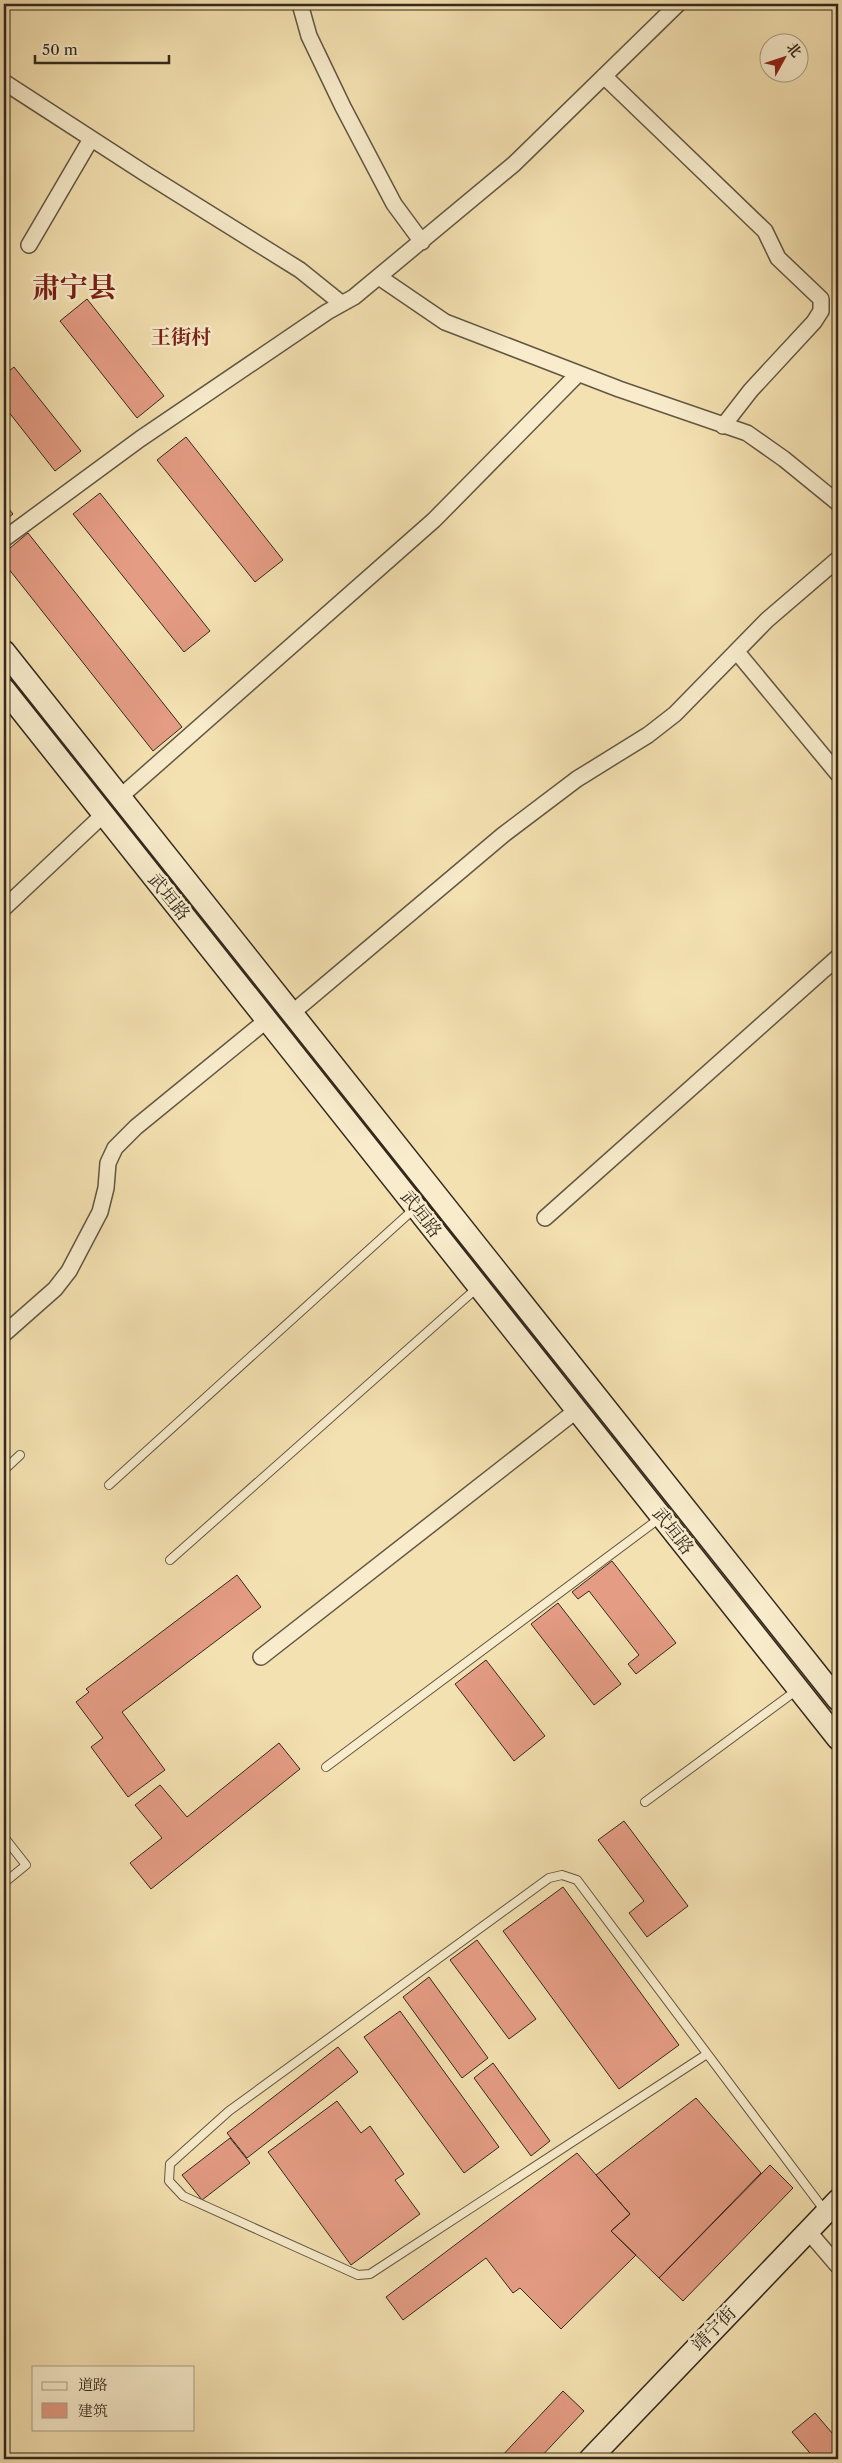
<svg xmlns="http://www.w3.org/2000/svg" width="842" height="2463" font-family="'Libre Caslon Text','Noto Serif SC',serif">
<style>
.building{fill:#e49c84;stroke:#33291e}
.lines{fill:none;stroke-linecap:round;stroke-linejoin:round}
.service-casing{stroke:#635743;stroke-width:10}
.minor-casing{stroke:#635743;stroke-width:18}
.secondary-casing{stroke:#33291e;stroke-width:24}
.service{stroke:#f8eccc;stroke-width:8}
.minor{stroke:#f8eccc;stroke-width:15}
.secondary{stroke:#f8eccc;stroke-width:21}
.labels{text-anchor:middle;stroke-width:5;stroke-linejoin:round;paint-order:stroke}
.street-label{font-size:18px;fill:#33291e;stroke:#f8eccc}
.quarter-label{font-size:20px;font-weight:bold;fill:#7a1f14;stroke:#f8eccc}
.town-label{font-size:28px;font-weight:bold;fill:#7a1f14;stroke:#f8eccc}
</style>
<rect width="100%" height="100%" fill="#f4e1b1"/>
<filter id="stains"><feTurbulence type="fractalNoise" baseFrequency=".004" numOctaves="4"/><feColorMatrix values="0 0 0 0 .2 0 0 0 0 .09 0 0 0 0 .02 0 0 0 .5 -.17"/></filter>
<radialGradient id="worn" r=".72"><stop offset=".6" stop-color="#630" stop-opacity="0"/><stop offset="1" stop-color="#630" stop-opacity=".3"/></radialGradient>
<path class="building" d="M87 299 164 396 137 418 60 321Z
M14 367 81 451 55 471 4 406V375Z
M186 437 283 560 255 582 157 460Z
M100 493 210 631 184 652 73 514Z
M4 503 13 514 4 521Z
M28 533 182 727 153 751 4 563V553Z
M612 1561 676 1643 636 1674 628 1664 639 1655 589 1591 578 1599 572 1592Z
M237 1575 261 1607 122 1712 165 1770 128 1797 91 1747 103 1738 76 1702 89 1692 86 1689Z
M558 1603 621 1684 594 1705 531 1624Z
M486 1660 545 1736 514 1761 455 1684Z
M279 1743 300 1769 151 1889 130 1863 162 1838 135 1805 160 1785 187 1817Z
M624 1821 688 1906 647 1937 629 1913 644 1901 598 1840Z
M563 1887 679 2045 619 2089 503 1931Z
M477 1940 536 2019 509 2039 450 1960Z
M429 1977 488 2058 462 2078 403 1997Z
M400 2011 499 2147 464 2173 364 2037Z
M338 2047 358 2072 247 2158 227 2133Z
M493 2063 550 2141 531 2156 474 2078Z
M696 2098 761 2173 659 2278 611 2231 630 2214 596 2175Z
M337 2101 361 2133 370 2126 404 2174 395 2180 420 2214 351 2265 268 2152Z
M230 2138 250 2163 202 2200 182 2175Z
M577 2153 630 2214 611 2231 636 2255 561 2329 520 2288 513 2293 486 2258 403 2320 386 2297Z
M770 2165 793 2188 683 2301 659 2278Z
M563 2391 584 2411 539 2459H499Z
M815 2413 838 2440V2459H815L792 2432Z"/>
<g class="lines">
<defs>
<path id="service" d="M4 1470 20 1455
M109 1485 414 1209
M170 1560 477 1288
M326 1767 660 1518
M645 1802 797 1690
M4 1837 26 1865 4 1883
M707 2054 370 2274 358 2275 183 2196 169 2181 170 2164 229 2111 549 1878 562 1875 577 1880 825 2211"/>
<path id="minor" d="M300 4 309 36 343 107 394 204 422 242
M604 76 765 231 778 258 821 299V311L814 322 751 390 723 426
M4 82 146 174 300 270 341 303
M29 245 91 139
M379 277 445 322 619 389 747 433 784 459 838 503
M4 539 140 439 327 312 354 297 514 164 678 4
M737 652 838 774
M120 797 434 520 578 374
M4 908 103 815
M292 1013 503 835 577 779 648 735 675 714 767 620 838 559
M545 1218 838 957
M4 1334 55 1289 69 1271 100 1212 106 1188 108 1163 115 1148 136 1127 267 1020
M261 1657 577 1410
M808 2231 838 2266"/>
<path id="secondary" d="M4 651 838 1700
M4 689 838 1739
M590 2459 838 2200"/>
</defs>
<use href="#service" class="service-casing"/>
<use href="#minor" class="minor-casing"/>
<use href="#secondary" class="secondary-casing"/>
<use href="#service" class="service"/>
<use href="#minor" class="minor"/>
<use href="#secondary" class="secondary"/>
</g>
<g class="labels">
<g class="street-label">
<text transform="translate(169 897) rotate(51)" y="6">武垣路</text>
<text transform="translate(421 1214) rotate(52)" y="6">武垣路</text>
<text transform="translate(673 1531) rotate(52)" y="6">武垣路</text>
<text transform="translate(714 2329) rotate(-46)" y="6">靖宁街</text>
</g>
<g class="quarter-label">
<text x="181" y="344">王街村</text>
</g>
<g class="town-label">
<text x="74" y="297">肃宁县</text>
</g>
</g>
<rect width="842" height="2463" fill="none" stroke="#f4e1b1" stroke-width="20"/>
<rect x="5" y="5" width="832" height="2453" fill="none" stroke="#33291e" stroke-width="2.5"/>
<rect x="10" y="10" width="822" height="2443" fill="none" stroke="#33291e"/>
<rect x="32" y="2366" width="162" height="65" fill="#f8eccc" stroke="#a99e86"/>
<rect x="42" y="2382" width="25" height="8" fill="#f8eccc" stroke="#a99e86"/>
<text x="78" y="2390" font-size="15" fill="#33291e">道路</text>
<rect x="42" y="2403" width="25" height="15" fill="#e49c84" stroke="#a99e86"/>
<text x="78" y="2416" font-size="15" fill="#33291e">建筑</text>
<g transform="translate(784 58) rotate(50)"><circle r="24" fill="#f8eccc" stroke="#a99e86"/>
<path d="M0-4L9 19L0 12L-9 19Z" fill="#8f2418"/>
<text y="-8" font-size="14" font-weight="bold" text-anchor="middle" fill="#33291e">北</text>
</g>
<path d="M35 55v8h134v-8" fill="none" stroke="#33291e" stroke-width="2.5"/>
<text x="42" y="55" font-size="15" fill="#33291e" stroke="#f8eccc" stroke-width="4" paint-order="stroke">50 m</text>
<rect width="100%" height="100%" filter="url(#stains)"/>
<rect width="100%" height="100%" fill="url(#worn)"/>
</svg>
